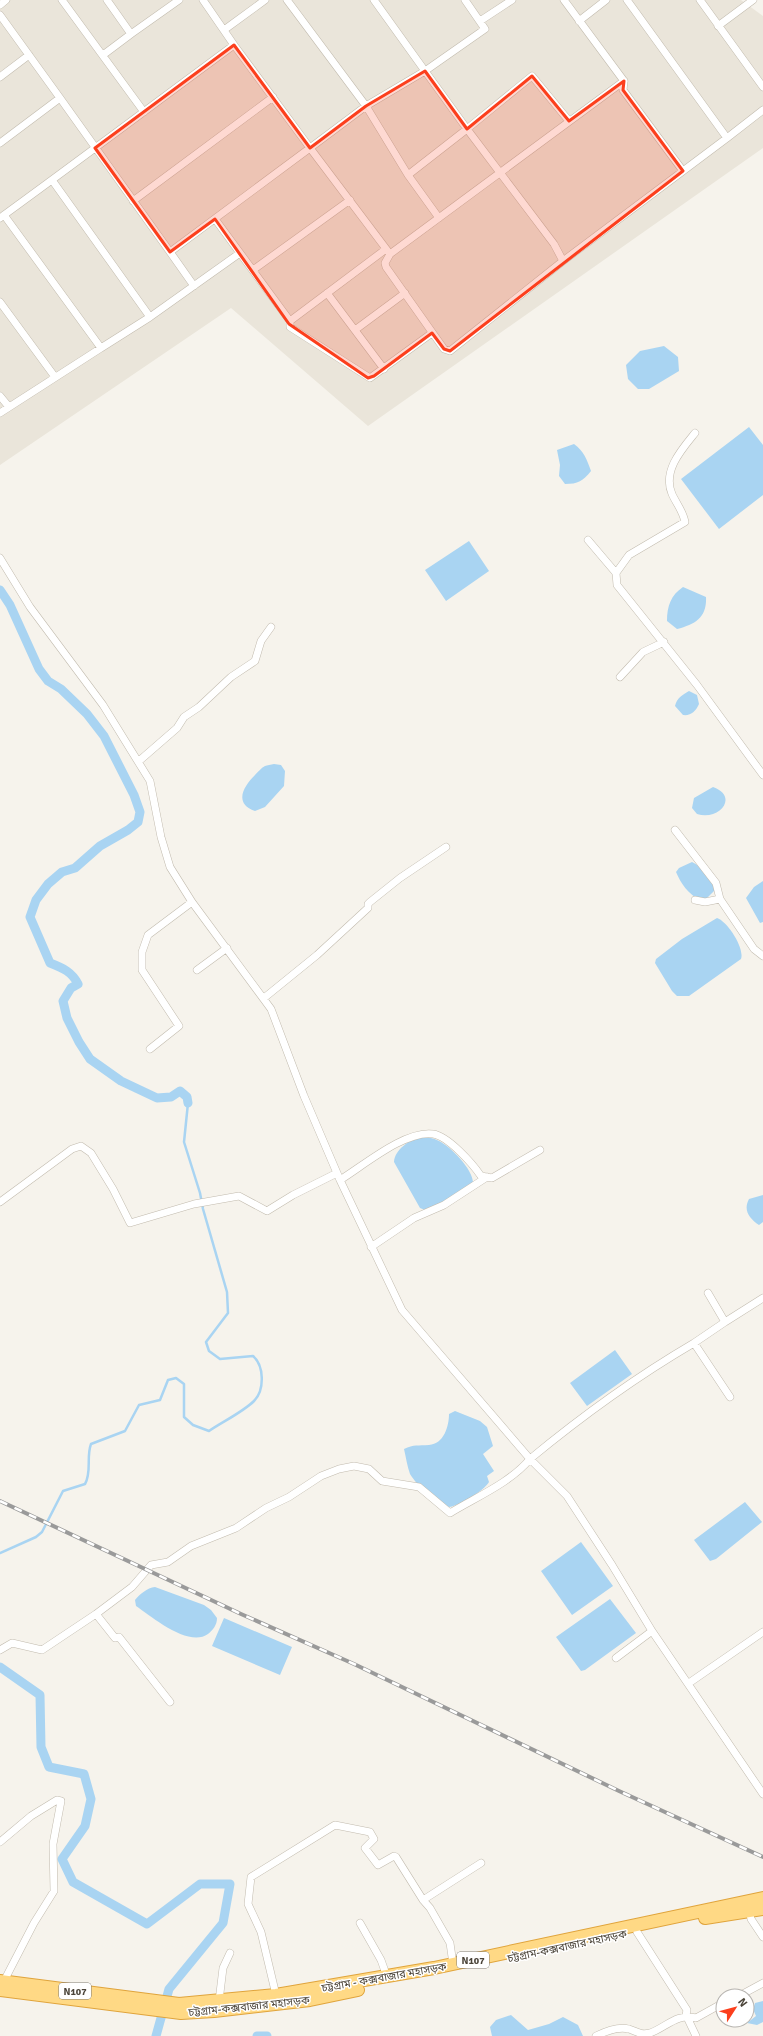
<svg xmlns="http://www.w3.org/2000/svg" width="763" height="2036" font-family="Signika,'Noto Sans Bengali',sans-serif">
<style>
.residential{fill:#eae5da}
.water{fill:#a9d4f2}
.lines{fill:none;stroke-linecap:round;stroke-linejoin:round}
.stream{stroke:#a9d4f2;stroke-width:2.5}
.canal{stroke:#a9d4f2;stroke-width:9}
.minor-casing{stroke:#c2bbae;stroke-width:8}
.trunk-casing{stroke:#e0a43c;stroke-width:14}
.minor{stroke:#fff;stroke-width:7}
.trunk{stroke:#ffd985;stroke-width:12}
.rail-casing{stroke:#9a9a9a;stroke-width:4}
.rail{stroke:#fff;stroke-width:2.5;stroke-dasharray:8;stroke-linecap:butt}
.marked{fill:#fc3f1d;fill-opacity:0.2;stroke:#fc3f1d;stroke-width:3;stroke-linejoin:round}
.labels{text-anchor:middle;stroke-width:3;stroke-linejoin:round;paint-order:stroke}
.shield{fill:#fff;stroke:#817c74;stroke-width:1}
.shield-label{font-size:10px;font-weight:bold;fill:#4b4439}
.street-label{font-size:11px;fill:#4b4439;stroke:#fff}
</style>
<rect width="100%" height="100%" fill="#f6f3ec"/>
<path class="residential" d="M0 0H741L763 16V148L368 426 231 308 0 465Z"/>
<path class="water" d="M664 346 678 357 679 371 649 389H638L628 379 626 365 640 351Z
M749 427 763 445V495L719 529 681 479Z
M574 444C584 451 587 460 591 471 583 481 578 484 565 484L559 476 560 465 557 450Z
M469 541 489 571 446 601 425 570Z
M683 587 706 597C707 617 696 624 677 629L667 621C667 606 671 595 683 587Z
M689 691 697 695 699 704C696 711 691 716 683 715L675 706C677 698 682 695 689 691Z
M274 764 281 765 285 771 284 786 265 807 255 811C233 803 244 786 255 775 258 772 261 768 265 766 267 765 271 765 274 764Z
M713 787C739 796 720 821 697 814L692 808 694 798Z
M692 862C702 866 711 880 715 890L706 899 699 900C688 893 681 884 676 872L679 868Z
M763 881V922L760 923 746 898 754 887Z
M717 918C727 921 745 948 741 959L689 996H677L672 991 655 963 656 959 682 939Z
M421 1136C427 1137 433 1138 439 1141 451 1147 474 1170 473 1184L440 1204 425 1210 420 1208 394 1162C395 1149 410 1140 421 1136Z
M763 1195V1222L759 1225C749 1218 743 1210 749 1199Z
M615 1350 632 1374 587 1406 570 1383Z
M455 1411 480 1421 487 1427 493 1446 483 1454 494 1471 487 1476 489 1482C484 1491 459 1506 449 1507 435 1501 417 1486 410 1474 407 1466 406 1457 404 1449 414 1444 418 1446 429 1445 444 1444 449 1426 449 1414Z
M745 1502 762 1522 716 1559 710 1561 694 1540Z
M581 1542 613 1586 572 1615 541 1571Z
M155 1587 204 1605 211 1610 217 1618C217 1625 213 1630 208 1634 189 1648 152 1617 136 1606L135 1600C140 1594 147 1588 155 1587Z
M610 1599 636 1633 585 1670 581 1671 556 1637Z
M224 1618 292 1647 280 1675 212 1646Z
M763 2001V2022L757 2025 747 2023 756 2016 753 2009 755 2003Z
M511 2015 528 2030 549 2024 563 2017 578 2025 583 2036H492L490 2027 496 2020Z"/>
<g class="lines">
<path class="stream" d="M0 1553 36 1537 42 1532 63 1491 85 1484C92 1472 86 1457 91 1444L125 1431 139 1405 160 1400 168 1380 176 1378 184 1384V1417L193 1425 209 1431C222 1422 243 1412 254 1401 265 1390 264 1365 253 1356L220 1359 209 1351 206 1342 228 1313 227 1292 203 1209 200 1193 184 1142 188 1103"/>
<path class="canal" d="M0 590 10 605 39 669 48 681 61 689 87 714 104 736 134 795 140 812 138 822 128 830 100 846 75 868 62 872 48 884 36 900 30 917 50 963C63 968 72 972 78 984L71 988 63 1001 67 1018 79 1042 90 1059 121 1081 157 1098 171 1097 180 1091 187 1097 188 1103
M0 1667 40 1695 41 1747 49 1767 84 1774 91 1799 85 1826 62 1859 73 1882 147 1924 200 1884H230L223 1923 169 1989 156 2036
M257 2036H267"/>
<defs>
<path id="minor" d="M62 0 144 112
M203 0 234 45
M287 0 366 106 408 175 439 218
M374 0 425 71 366 106 310 148 390 254 624 81 564 0
M465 0 485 29 425 71 467 129 532 76 569 121
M700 0 763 87
M0 5 6 0
M0 15 60 98 0 143
M480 21 512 0
M579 21 606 0
M718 26 753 0
M224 30 265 0
M131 34 179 0
M103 55 131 34 107 0
M0 77 29 55
M624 81 623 90 683 171 727 138 627 0
M727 138 763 110
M408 175 467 129 554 244 563 261
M133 201 273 97
M4 215C81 159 158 101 234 45L310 148 170 252 60 98
M0 218 4 215 101 348 150 317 52 180
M215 219 290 321
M386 249 290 321V327L370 378 432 333
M170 252 194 286
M390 254 385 263 386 267 444 349 450 351 563 261 683 171
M253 270 350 200
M327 293 384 369
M0 302 55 377
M150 317 240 253
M355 330 405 293
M0 396 9 407
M0 413 101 348
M695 433C682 449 662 471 672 494 676 503 683 511 685 522L629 555 616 573 617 585 697 685 763 775
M588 540 616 573
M0 558 30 607 103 705 150 781 161 837 170 867 192 902 271 1009 304 1096 340 1180C363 1166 405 1130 433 1134 448 1136 472 1163 481 1176L492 1178 540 1150
M620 677 643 652 664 642
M139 761 177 728 184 717 199 707 231 677 255 661 261 641 271 627
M675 830 716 883 720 899 754 949 763 956
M695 900 705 902 720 899
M197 970 227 948
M264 998 317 955 368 908V904L370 902 400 878 446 847
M150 1049 179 1026 142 970V952L148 935 192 902
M340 1180 402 1310 530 1459C582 1416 636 1377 694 1343L730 1397
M0 1202 72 1149 81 1146 91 1153 113 1189 130 1223 194 1204 239 1196 267 1211 293 1195 337 1173
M371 1247 414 1218 444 1205 487 1177
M725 1322 763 1298
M694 1343 725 1322 708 1293
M96 1614 132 1587 151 1565 168 1562 191 1546 236 1528 266 1508 289 1497 321 1476 339 1469 354 1466 369 1469 382 1481 419 1487 450 1513C476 1497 510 1483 530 1459L567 1496 612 1565 652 1631 763 1794
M0 1650 12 1643 42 1650 96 1614 115 1638 119 1637 170 1702
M616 1658 652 1631
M689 1683 763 1632
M0 1842 31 1816 57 1800 61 1801 53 1844 54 1891 34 1923 4 1981
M423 1900 481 1863
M749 1910 751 1919 763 1937
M360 1923 381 1960 387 1977
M637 1932 687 2010 686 2015 696 2036
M276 1995 261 1932 248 1904 251 1877 335 1825 370 1832 374 1839 365 1848 378 1865 394 1856 396 1857 423 1900 430 1908 450 1943 453 1964
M739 1996 763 1983
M219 2001 223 1968 230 1953
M596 2036C606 2031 618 2026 629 2029 638 2032 640 2035 650 2033 667 2027 676 2013 696 2018L723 2003"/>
<path id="trunk" d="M705 1918 763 1909
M0 1981 179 2004 276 1995 434 1968 763 1898
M0 1990 181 2013 214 2011 310 2000 358 1990"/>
</defs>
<use href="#minor" class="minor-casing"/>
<use href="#trunk" class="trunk-casing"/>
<use href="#minor" class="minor"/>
<use href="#trunk" class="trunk"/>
<defs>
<path id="rail" d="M0 1501 241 1614 354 1664 619 1791 763 1857"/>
</defs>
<use href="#rail" class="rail-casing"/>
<use href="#rail" class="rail"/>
</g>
<path class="marked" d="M234 45 310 148 366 106 425 71 467 129 532 76 569 121 624 81 623 90 683 171 450 351 444 349 432 333 374 376 368 378 289 324 215 219 170 252 95 148Z"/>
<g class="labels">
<g class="shield">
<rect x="457" y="1952" width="32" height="16" rx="3"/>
<rect x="59" y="1983" width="32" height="16" rx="3"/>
</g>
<g class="shield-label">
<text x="473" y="1964">N107</text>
<text x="75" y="1995">N107</text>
</g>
<g class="street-label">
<text transform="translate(567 1946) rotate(-12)" y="4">চট্টগ্রাম-কক্সবাজার মহাসড়ক</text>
<text transform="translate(384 1977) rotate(-10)" y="4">চট্টগ্রাম - কক্সবাজার মহাসড়ক</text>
<text transform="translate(249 2006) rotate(-6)" y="4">চট্টগ্রাম-কক্সবাজার মহাসড়ক</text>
</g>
</g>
<g transform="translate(735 2008) rotate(54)"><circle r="19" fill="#ffffff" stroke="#b7b4b0"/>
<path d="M0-3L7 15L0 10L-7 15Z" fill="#fc3f1d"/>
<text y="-6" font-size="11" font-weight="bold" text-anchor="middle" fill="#4b4439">N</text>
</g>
</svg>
